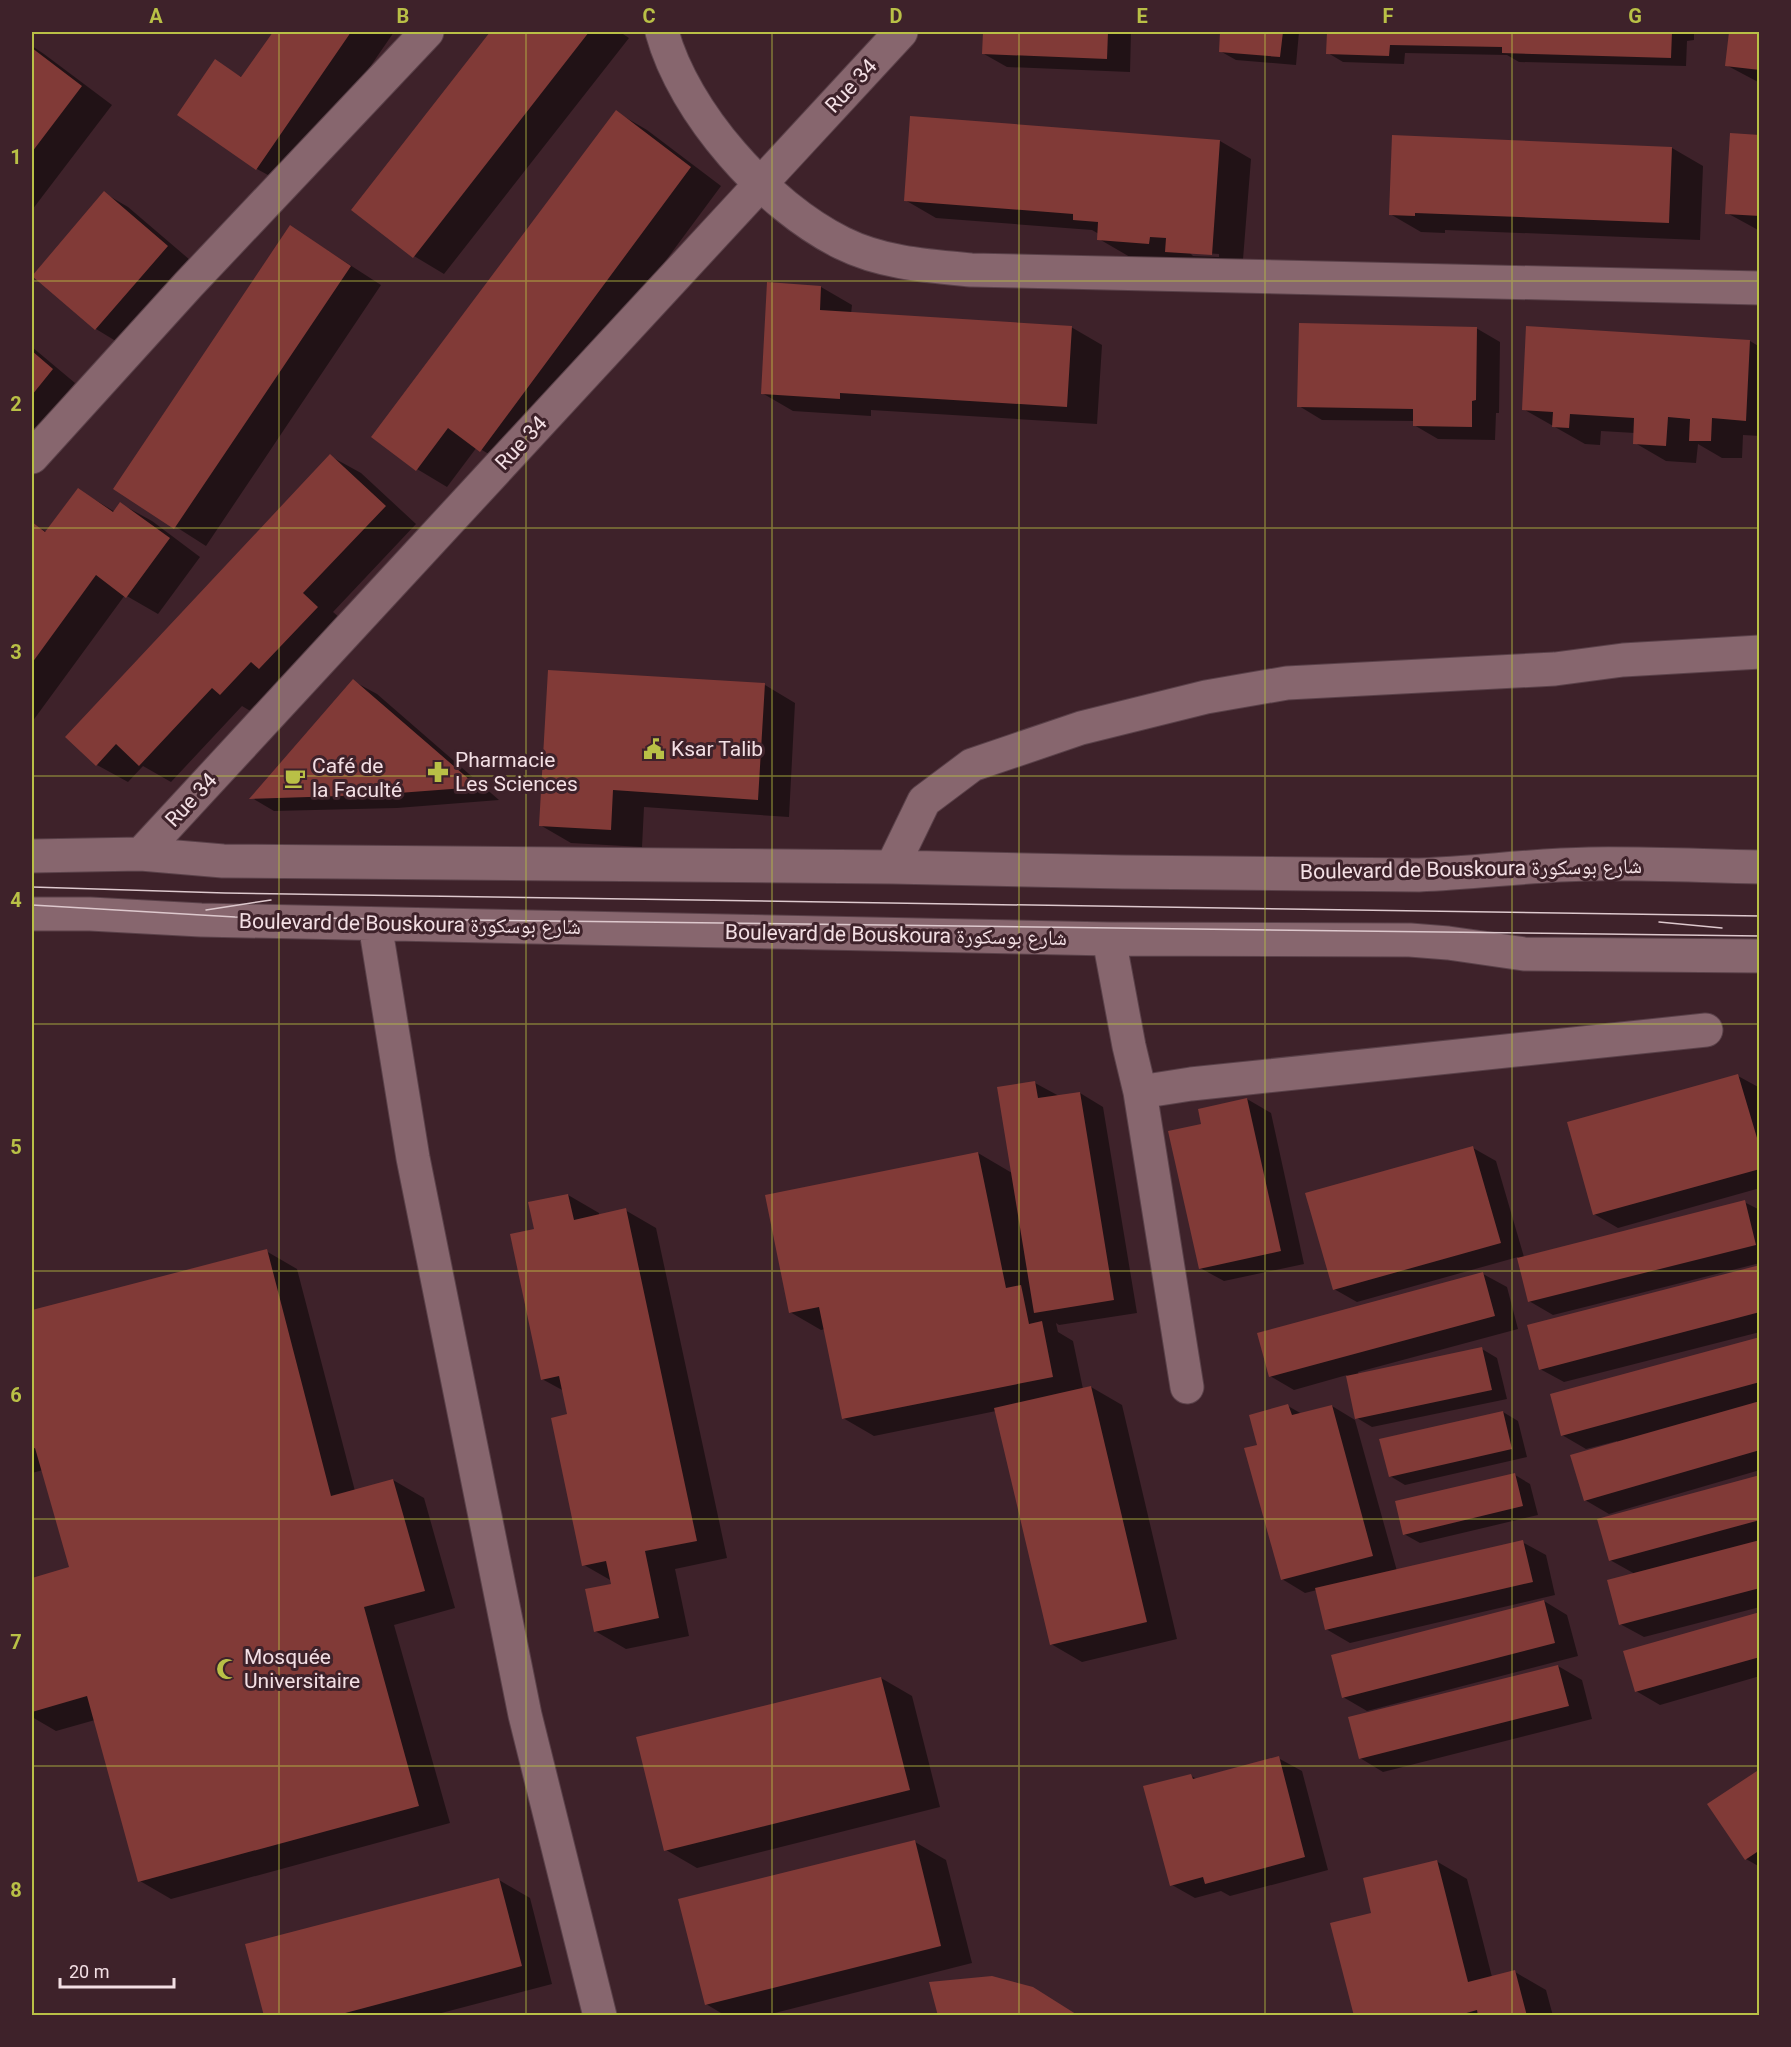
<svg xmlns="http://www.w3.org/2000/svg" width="1791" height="2047" font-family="Roboto,'Noto Naskh Arabic',sans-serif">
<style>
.shadow{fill:#0007;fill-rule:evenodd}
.building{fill:#813a37}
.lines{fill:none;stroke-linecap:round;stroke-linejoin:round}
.minor-casing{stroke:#5a4149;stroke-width:35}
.minor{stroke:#87666e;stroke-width:33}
.tram{stroke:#ddc8cd;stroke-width:1.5}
.grid{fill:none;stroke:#b9c046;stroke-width:1.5;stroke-opacity:0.55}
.labels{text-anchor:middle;stroke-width:6;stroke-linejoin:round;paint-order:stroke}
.street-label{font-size:21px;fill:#f3dfe4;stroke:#3e222a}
.poi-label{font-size:21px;fill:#f3dfe4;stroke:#3e222a;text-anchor:start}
.neatline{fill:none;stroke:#b9c046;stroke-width:2}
.grid-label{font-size:20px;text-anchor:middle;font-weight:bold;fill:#b9c046}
</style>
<rect width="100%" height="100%" fill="#3e222a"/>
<path class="shadow" d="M275 32H394L288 186 257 169 179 115 215 61 243 78Z
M492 32H620L629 38 444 274 414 256 353 209Z
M985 32H1131L1130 72 1007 67 984 54Z
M1222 32H1299L1296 65 1236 60 1220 51Z
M1328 32H1694V40L1687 41 1686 66 1519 62 1507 55 1405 53 1404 64 1343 62 1328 53Z
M1731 32H1760V83L1726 65Z
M32 46 44 54 112 105 32 210Z
M616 112 647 130 721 186 512 468 477 447 447 487 417 469Z
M1760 137V231L1727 213Z
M1220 141 1251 159 1242 272 1180 261 1130 257 1099 239V234L1092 230 936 218 905 200ZM1189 252 1219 254V257L1193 256Z
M1672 148 1703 166 1700 240 1445 230V233L1421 232 1390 214Z
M104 193 128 207 190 260 119 343 96 329 34 276Z
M291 227 381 285 206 546 115 488Z
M821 287 852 305 851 314 1071 327 1102 345 1097 424 871 410V416L793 411 762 393Z
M1476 328 1500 342 1499 413H1496L1495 440 1438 439 1414 425V421L1322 420 1299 406Z
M1750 341 1760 347V436L1743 435 1742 458H1722L1698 444 1696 463 1666 461 1635 443V433L1601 431 1600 445 1585 444 1523 409Z
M32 347 75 383 32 436Z
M330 456 361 473 416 524 333 612 348 625 252 712 242 706 171 782 143 766 128 782 97 765Z
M79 490 115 512 121 504 152 521 200 557 158 614 125 595 32 722V524L47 532Z
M353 681 377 694 499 800 397 808 274 811 252 798Z
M765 685 795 703 789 817 644 807 642 847 571 843 540 825Z
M1738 1076 1760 1088V1188L1618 1228 1594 1214Z
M1035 1083 1059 1096 1080 1093 1103 1107 1137 1313 1059 1325 1056 1323 1058 1332 1073 1341 1083 1389 1091 1387 1122 1405 1177 1639 1082 1662 1051 1644 996 1411 874 1436 843 1418 825 1329 821 1330 790 1312 978 1153 1012 1173Z
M1247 1099 1271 1113 1304 1264 1224 1281 1200 1268 1203 1125 1200 1110Z
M1473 1148 1496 1161 1524 1257 1744 1202 1760 1210V1263L1553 1315 1529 1301 1518 1257 1357 1302 1334 1289Z
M568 1195 599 1213V1215L625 1210 656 1228 727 1558 675 1569 689 1636 626 1649 595 1631 613 1585 612 1581 584 1565 569 1415 564 1391 542 1379 535 1230Z
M266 1251 297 1269 355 1491 393 1480 424 1498 455 1608 394 1625 450 1823 171 1899 140 1881 95 1720 56 1731 32 1717V1579L71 1568 43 1470 32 1473V1311Z
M1760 1267V1332L1564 1382 1540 1369Z
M1483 1274 1507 1287 1518 1329 1358 1372 1359 1375 1482 1349 1497 1358 1507 1399 1372 1427 1357 1418 1347 1375 1294 1390 1270 1376Z
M1760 1339V1470L1609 1514 1585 1500 1617 1443V1441L1586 1449 1562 1435Z
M1288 1406 1302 1414 1332 1406 1355 1420 1397 1571 1522 1542 1546 1555 1555 1595 1350 1643 1326 1629 1317 1590 1305 1593 1282 1579 1259 1446Z
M1503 1412 1518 1421 1527 1457 1405 1485 1390 1476Z
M1515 1475 1530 1484 1538 1515 1420 1543 1404 1534Z
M1760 1477V1607L1644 1637 1620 1624 1635 1574 1610 1560Z
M1544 1601 1567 1615 1578 1656 1367 1711 1343 1697Z
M1760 1613V1676L1660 1705 1636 1691Z
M1558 1666 1582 1680 1592 1719 1383 1772 1360 1758Z
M881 1678 912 1696 940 1807 697 1868 666 1850Z
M1278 1758 1302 1771 1328 1870 1230 1896 1221 1891 1195 1898 1172 1885 1191 1776 1197 1779Z
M1760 1771V1867L1746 1859Z
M915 1842 946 1860 972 1963 763 2016H726L706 2004Z
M1436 1861 1467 1879 1492 1977 1515 1972 1546 1990 1553 2016H1356Z
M499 1880 530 1898 552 1984 430 2016H266Z"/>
<path class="building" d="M273 32H351L256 170 177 115 215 59 241 77Z
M490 32H589L413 258 351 210Z
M983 32H1108L1107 59 982 54Z
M1220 32H1283L1280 57 1219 52Z
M1327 32H1672L1671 58 1502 53V47L1390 45 1389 56 1326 54Z
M1729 32H1760V70L1725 66Z
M32 48 82 86 32 152Z
M616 110 691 167 480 452 448 428 416 471 371 437Z
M910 116 1220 140 1212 255 1165 252 1166 238 1150 237 1149 244 1097 240 1098 222 1073 220V214L904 201Z
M1730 133 1760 135V216L1725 214Z
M1392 135 1672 147 1669 223 1415 213V216L1389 215Z
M104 191 168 246 95 330 32 276Z
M290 225 351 266 174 529 113 489Z
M767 282 821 286 820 310 1072 326 1067 407 840 393V399L761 394Z
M1299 323 1477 327 1476 400 1472 401V427L1413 426V409L1297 407Z
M1526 326 1750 340 1746 421 1712 418 1711 441H1689L1690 419 1668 417 1666 446 1633 444 1634 418 1570 414 1569 428 1552 427 1553 412 1522 410Z
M32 351 53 369 32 395Z
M330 454 386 506 303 593 318 607 259 669 251 662 220 695 212 688 139 766 116 744 96 766 65 737Z
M78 488 113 512 120 502 170 538 126 598 96 575 32 663V522L45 532Z
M548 670 765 683 758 800 613 790 611 830 539 826Z
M353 679 478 787 372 795 249 799Z
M1738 1074 1760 1148V1169L1593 1215 1567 1122Z
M1035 1081 1038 1098 1080 1092 1114 1300 1034 1313 997 1087Z
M1247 1098 1281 1251 1199 1269 1168 1131 1201 1124 1198 1109Z
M1473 1146 1501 1243 1333 1290 1305 1193Z
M978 1152 1006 1288 1021 1285 1029 1324 1042 1321 1053 1377 842 1419 819 1307 789 1313 765 1195Z
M568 1194 574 1220 626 1208 697 1541 645 1551 659 1618 594 1632 585 1589 611 1584 606 1561 582 1566 551 1418 567 1414 559 1376 541 1380 510 1234 534 1229 528 1202Z
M1745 1200 1756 1245 1528 1302 1517 1258Z
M267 1249 331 1496 393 1479 425 1591 364 1607 419 1806 138 1882 87 1696 32 1712V1578L69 1567 35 1448 32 1449V1310Z
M1760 1265V1312L1539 1370 1527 1325Z
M1483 1272 1495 1316 1269 1377 1257 1333Z
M1760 1337V1382L1561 1436 1550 1394Z
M1482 1347 1492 1390 1355 1419 1346 1376Z
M1091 1386 1147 1622 1050 1645 994 1408Z
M1760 1401V1450L1584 1501 1570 1455Z
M1288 1404 1292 1415 1332 1405 1373 1556 1281 1580 1244 1448 1257 1445 1249 1415Z
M1503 1411 1512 1449 1389 1477 1379 1439Z
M1515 1473 1523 1506 1403 1535 1395 1501Z
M1760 1475V1520L1609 1561 1597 1519Z
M1523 1540 1533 1582 1325 1630 1315 1588Z
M1760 1540V1588L1619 1625 1607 1580Z
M1544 1600 1555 1643 1342 1698 1331 1655Z
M1760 1612V1657L1635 1692 1623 1651Z
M1558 1665 1569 1706 1359 1759 1348 1717Z
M881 1677 910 1790 664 1851 636 1737Z
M1279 1756 1305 1857 1205 1884 1203 1877 1170 1886 1143 1786 1191 1774 1193 1779Z
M1760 1769V1850L1745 1860 1707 1804Z
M915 1840 941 1946 705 2005 678 1899Z
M1437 1860 1468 1982 1515 1970 1527 2016H1478L1477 2010 1456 2016H1354L1330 1923 1371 1913 1363 1878Z
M499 1878 522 1966 334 2016H264L245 1944Z
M992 1976 1033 1987 1079 2016H938L929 1982Z"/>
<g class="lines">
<defs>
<path id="minor" d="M662 32C684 113 767 206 842 243 882 263 927 266 971 270L1760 288
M32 457 189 284 427 32
M141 854 901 32
M32 856 141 854 223 861 892 867 1123 872 1419 875C1476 873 1532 865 1589 864 1646 863 1703 866 1760 867
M892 867 924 801 972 765 1081 728 1206 697 1287 683 1555 669 1623 660 1760 652
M32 914H90L201 920 1109 939 1410 940 1448 943 1524 954 1760 956
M375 924 413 1158 525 1715 600 2016
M1109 939 1129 1046 1140 1092 1191 1084 1706 1030
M1140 1092 1187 1387"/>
</defs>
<use href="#minor" class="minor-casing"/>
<use href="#minor" class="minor"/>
<path class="tram" d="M32 887 225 893 1760 916
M32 905 235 917 1760 936
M206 910 271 900
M1659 922 1722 928"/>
</g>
<path class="grid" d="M279 32V2016M526 32V2016M772 32V2016M1019 32V2016M1265 32V2016M1512 32V2016M32 281H1760M32 528H1760M32 776H1760M32 1024H1760M32 1271H1760M32 1519H1760M32 1766H1760"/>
<defs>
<symbol id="civic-bare" viewBox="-9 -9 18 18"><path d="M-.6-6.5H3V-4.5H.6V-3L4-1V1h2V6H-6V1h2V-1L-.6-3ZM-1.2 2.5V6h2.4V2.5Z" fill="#b9c046" stroke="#3e222a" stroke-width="2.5" paint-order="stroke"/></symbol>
<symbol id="pharmacy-bare" viewBox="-9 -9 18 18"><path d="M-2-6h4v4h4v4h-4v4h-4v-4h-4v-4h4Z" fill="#b9c046" stroke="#3e222a" stroke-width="2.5" paint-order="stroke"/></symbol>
<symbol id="cafe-bare" viewBox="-9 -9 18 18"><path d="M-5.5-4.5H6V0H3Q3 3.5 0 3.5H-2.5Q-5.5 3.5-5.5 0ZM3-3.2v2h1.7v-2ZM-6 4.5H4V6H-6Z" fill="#b9c046" stroke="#3e222a" stroke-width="2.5" paint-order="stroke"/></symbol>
<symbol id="mosque-bare" viewBox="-9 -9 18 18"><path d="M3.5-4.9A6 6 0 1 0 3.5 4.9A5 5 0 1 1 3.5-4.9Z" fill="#b9c046" stroke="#3e222a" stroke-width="2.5" paint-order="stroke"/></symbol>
</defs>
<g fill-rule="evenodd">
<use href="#civic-bare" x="639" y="734" width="30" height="30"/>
<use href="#pharmacy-bare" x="423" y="757" width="30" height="30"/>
<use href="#cafe-bare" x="280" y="763" width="30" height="30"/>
<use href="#mosque-bare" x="212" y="1654" width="30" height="30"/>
</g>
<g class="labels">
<g class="street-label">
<text transform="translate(851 86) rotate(-47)" y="7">Rue 34</text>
<text transform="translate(521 443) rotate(-47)" y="7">Rue 34</text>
<text transform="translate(191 800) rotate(-47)" y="7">Rue 34</text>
<text transform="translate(1471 869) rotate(-1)" y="7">Boulevard de Bouskoura شارع بوسكورة</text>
<text transform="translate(410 924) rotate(1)" y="7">Boulevard de Bouskoura شارع بوسكورة</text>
<text transform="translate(896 935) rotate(1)" y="7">Boulevard de Bouskoura شارع بوسكورة</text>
</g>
<g class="poi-label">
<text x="671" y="756">Ksar Talib</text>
<text x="455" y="767">Pharmacie<tspan x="455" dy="24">Les Sciences</tspan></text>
<text x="312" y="773">Café de<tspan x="312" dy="24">la Faculté</tspan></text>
<text x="244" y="1664">Mosquée<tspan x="244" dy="24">Universitaire</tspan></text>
</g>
</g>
<rect width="1791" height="2047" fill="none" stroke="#3e222a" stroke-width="66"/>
<path d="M60 1978v9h114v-9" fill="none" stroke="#f3dfe4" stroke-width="3"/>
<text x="69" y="1978" font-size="18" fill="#f3dfe4" stroke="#3e222a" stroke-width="4.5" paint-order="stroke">20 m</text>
<rect x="33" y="33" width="1725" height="1981" class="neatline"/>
<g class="grid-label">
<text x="156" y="23">A</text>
<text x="403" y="23">B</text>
<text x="649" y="23">C</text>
<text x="896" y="23">D</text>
<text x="1142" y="23">E</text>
<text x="1388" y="23">F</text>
<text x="1635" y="23">G</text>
<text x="16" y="164">1</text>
<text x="16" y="411">2</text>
<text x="16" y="659">3</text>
<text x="16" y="907">4</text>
<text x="16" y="1154">5</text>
<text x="16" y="1402">6</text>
<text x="16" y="1649">7</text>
<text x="16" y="1897">8</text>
</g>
</svg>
